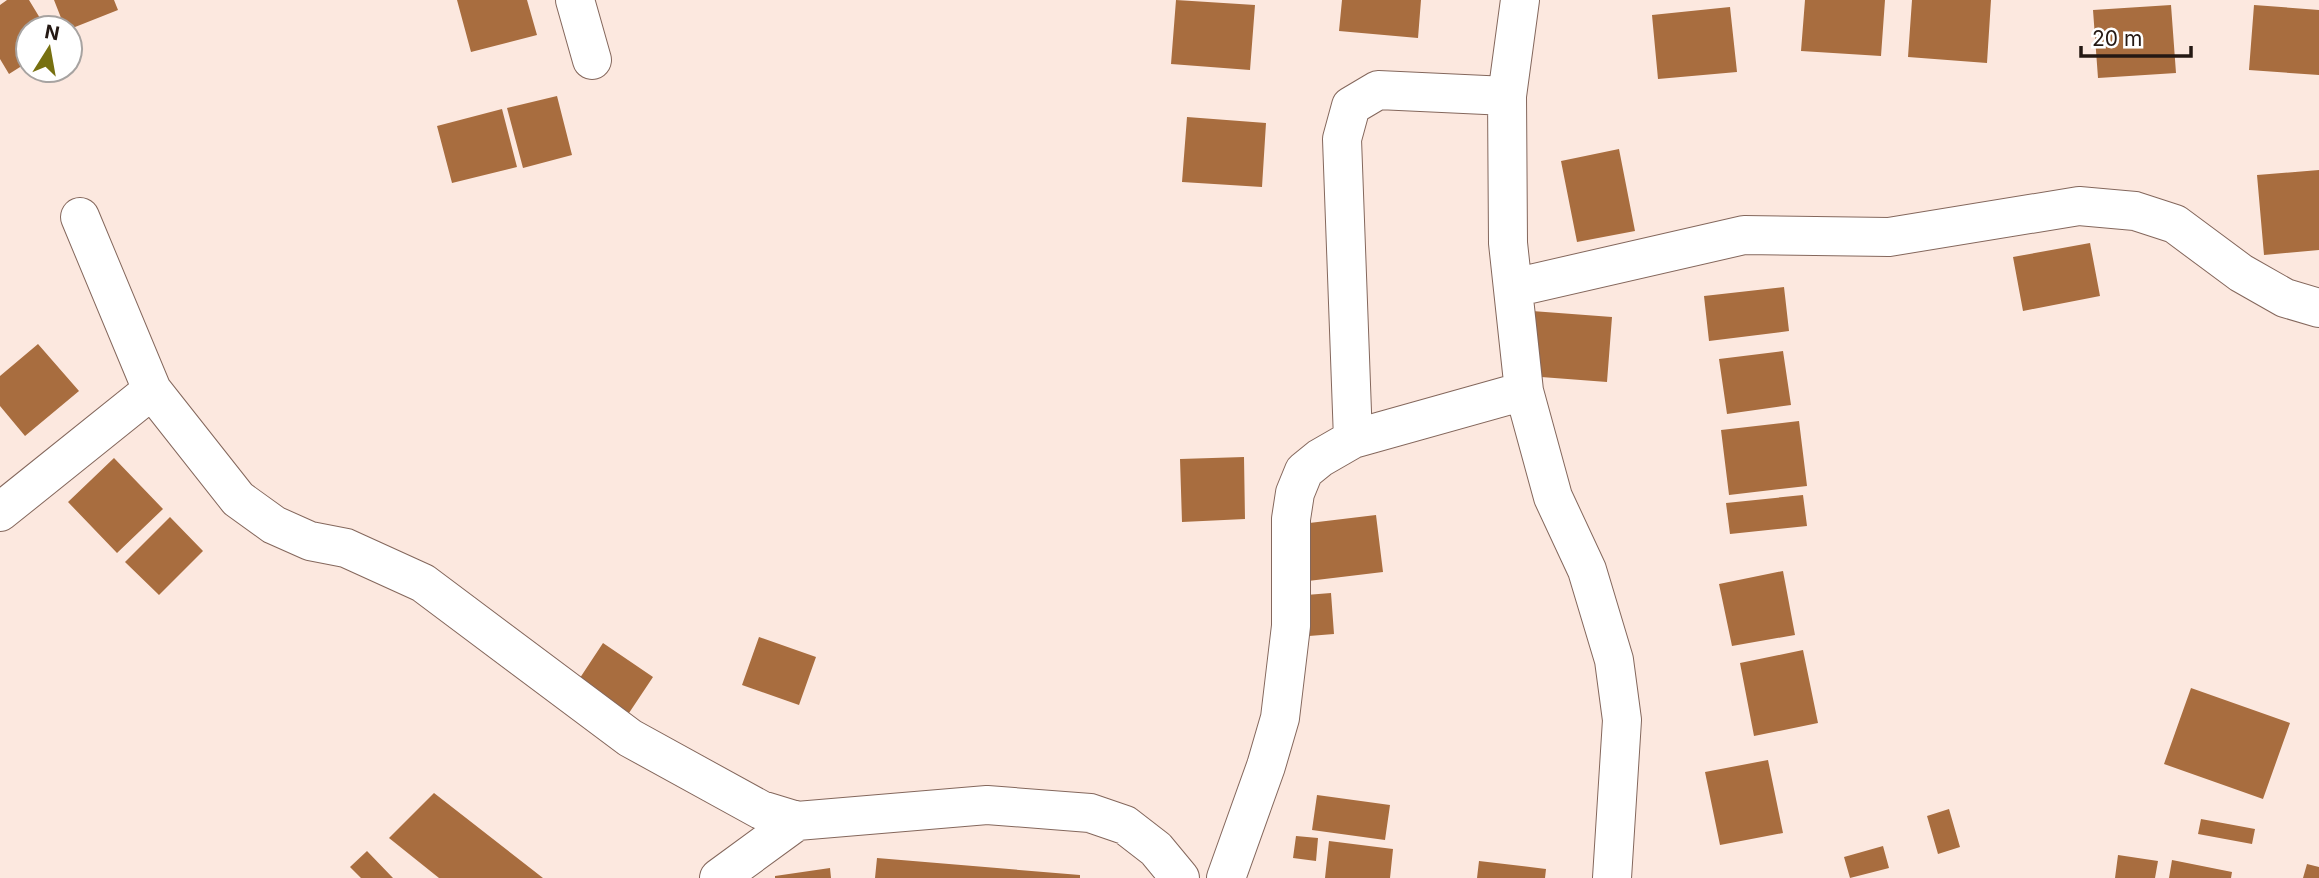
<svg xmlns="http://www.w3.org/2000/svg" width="2319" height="878" font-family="Inter,sans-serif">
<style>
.building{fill:#a86d3f}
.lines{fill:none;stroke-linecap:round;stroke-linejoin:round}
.minor-casing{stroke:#84675c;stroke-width:40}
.minor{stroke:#fff;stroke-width:38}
</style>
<rect width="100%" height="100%" fill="#fce8df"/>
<path class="building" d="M7 0H29L46 28H28V62L9 74 0 59V5Z
M54 0H114L118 10 70 29 65 28Z
M457 0H527L537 35 471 52Z
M1176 0 1255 5 1250 70 1171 64Z
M1342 0H1421L1418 38 1339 31Z
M1805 0H1885L1881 56 1801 51Z
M1912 0H1991L1987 63 1908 57Z
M2171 5 2176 73 2098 78 2093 10Z
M2254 5 2319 10V75L2249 70Z
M1730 7 1737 72 1658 79 1652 15Z
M557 96 572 155 523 168 507 108Z
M502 109 517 167 452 183 437 126Z
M1187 117 1266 123 1262 187 1182 182Z
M1619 149 1635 231 1577 242 1561 161Z
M2319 170V250L2264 255 2257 175Z
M2090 243 2100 296 2023 311 2013 257Z
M1784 287 1789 331 1709 341 1704 296Z
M1532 311 1612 317 1607 382 1528 376Z
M38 344 79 391 25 436 0 406V376Z
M1783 351 1791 405 1727 414 1719 359Z
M1799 421 1807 486 1729 495 1721 430Z
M1244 457 1245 519 1182 522 1180 459Z
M114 458 163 509 117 553 68 502Z
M1803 495 1807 526 1730 534 1726 503Z
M1376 515 1383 572 1308 581 1301 524Z
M170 517 203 551 159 595 125 562Z
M1783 571 1795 635 1732 646 1719 584Z
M1331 593 1334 634 1309 636 1306 595Z
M759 637 816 657 799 705 742 685Z
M603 643 653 677 625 719 574 687Z
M1803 650 1818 723 1754 736 1740 663Z
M2191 688 2290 723 2263 799 2164 764Z
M1768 760 1783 833 1720 845 1705 772Z
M434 793 543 878H439L389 838Z
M1317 795 1390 805 1385 840 1312 830Z
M1949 809 1960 847 1938 854 1927 816Z
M2201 819 2255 829 2252 844 2198 834Z
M1296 836 1318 838 1316 861 1293 858Z
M1329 841 1393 849 1390 878H1325Z
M1883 846 1889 868 1850 878 1844 857Z
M367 851 393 878H361L350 867Z
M2118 855 2158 861 2155 878H2115Z
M877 858 1080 875V878H875Z
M2172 860 2232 872 2231 878H2169Z
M1479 861 1546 869 1545 878H1477Z
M2307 864 2319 867V878H2303Z
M830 868 831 878H775V876Z"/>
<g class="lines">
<defs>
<path id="minor" d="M575 0 592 60
M1520 0 1507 96 1508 243 1524 391 1553 497 1587 570 1614 660 1622 720 1612 878
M80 217 152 390 238 499 274 525 310 541 346 548 423 583 630 738 761 810 797 821 987 805 1090 813 1125 825 1156 849 1180 878
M1513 288 1744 235 1889 237 2079 206 2135 211 2175 224 2241 273 2285 298 2319 308
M1353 439 1342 139 1351 106 1378 90 1507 96
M0 512 152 390
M719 878 797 821
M1226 878 1266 766 1280 718 1291 626V519L1295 493 1304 471 1320 458 1353 439 1524 391"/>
</defs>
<use href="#minor" class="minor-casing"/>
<use href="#minor" class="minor"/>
</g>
<g transform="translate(49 49) rotate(11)"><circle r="33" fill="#ffffff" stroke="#a7a3a1" stroke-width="2"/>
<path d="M0-5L12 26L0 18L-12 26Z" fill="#777010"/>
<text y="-10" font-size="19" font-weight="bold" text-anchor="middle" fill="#241813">N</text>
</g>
<path d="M2081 46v10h110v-10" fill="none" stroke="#241813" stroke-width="3.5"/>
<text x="2092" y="46" font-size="21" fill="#241813" stroke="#ffffff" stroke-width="5" paint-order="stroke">20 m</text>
</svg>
